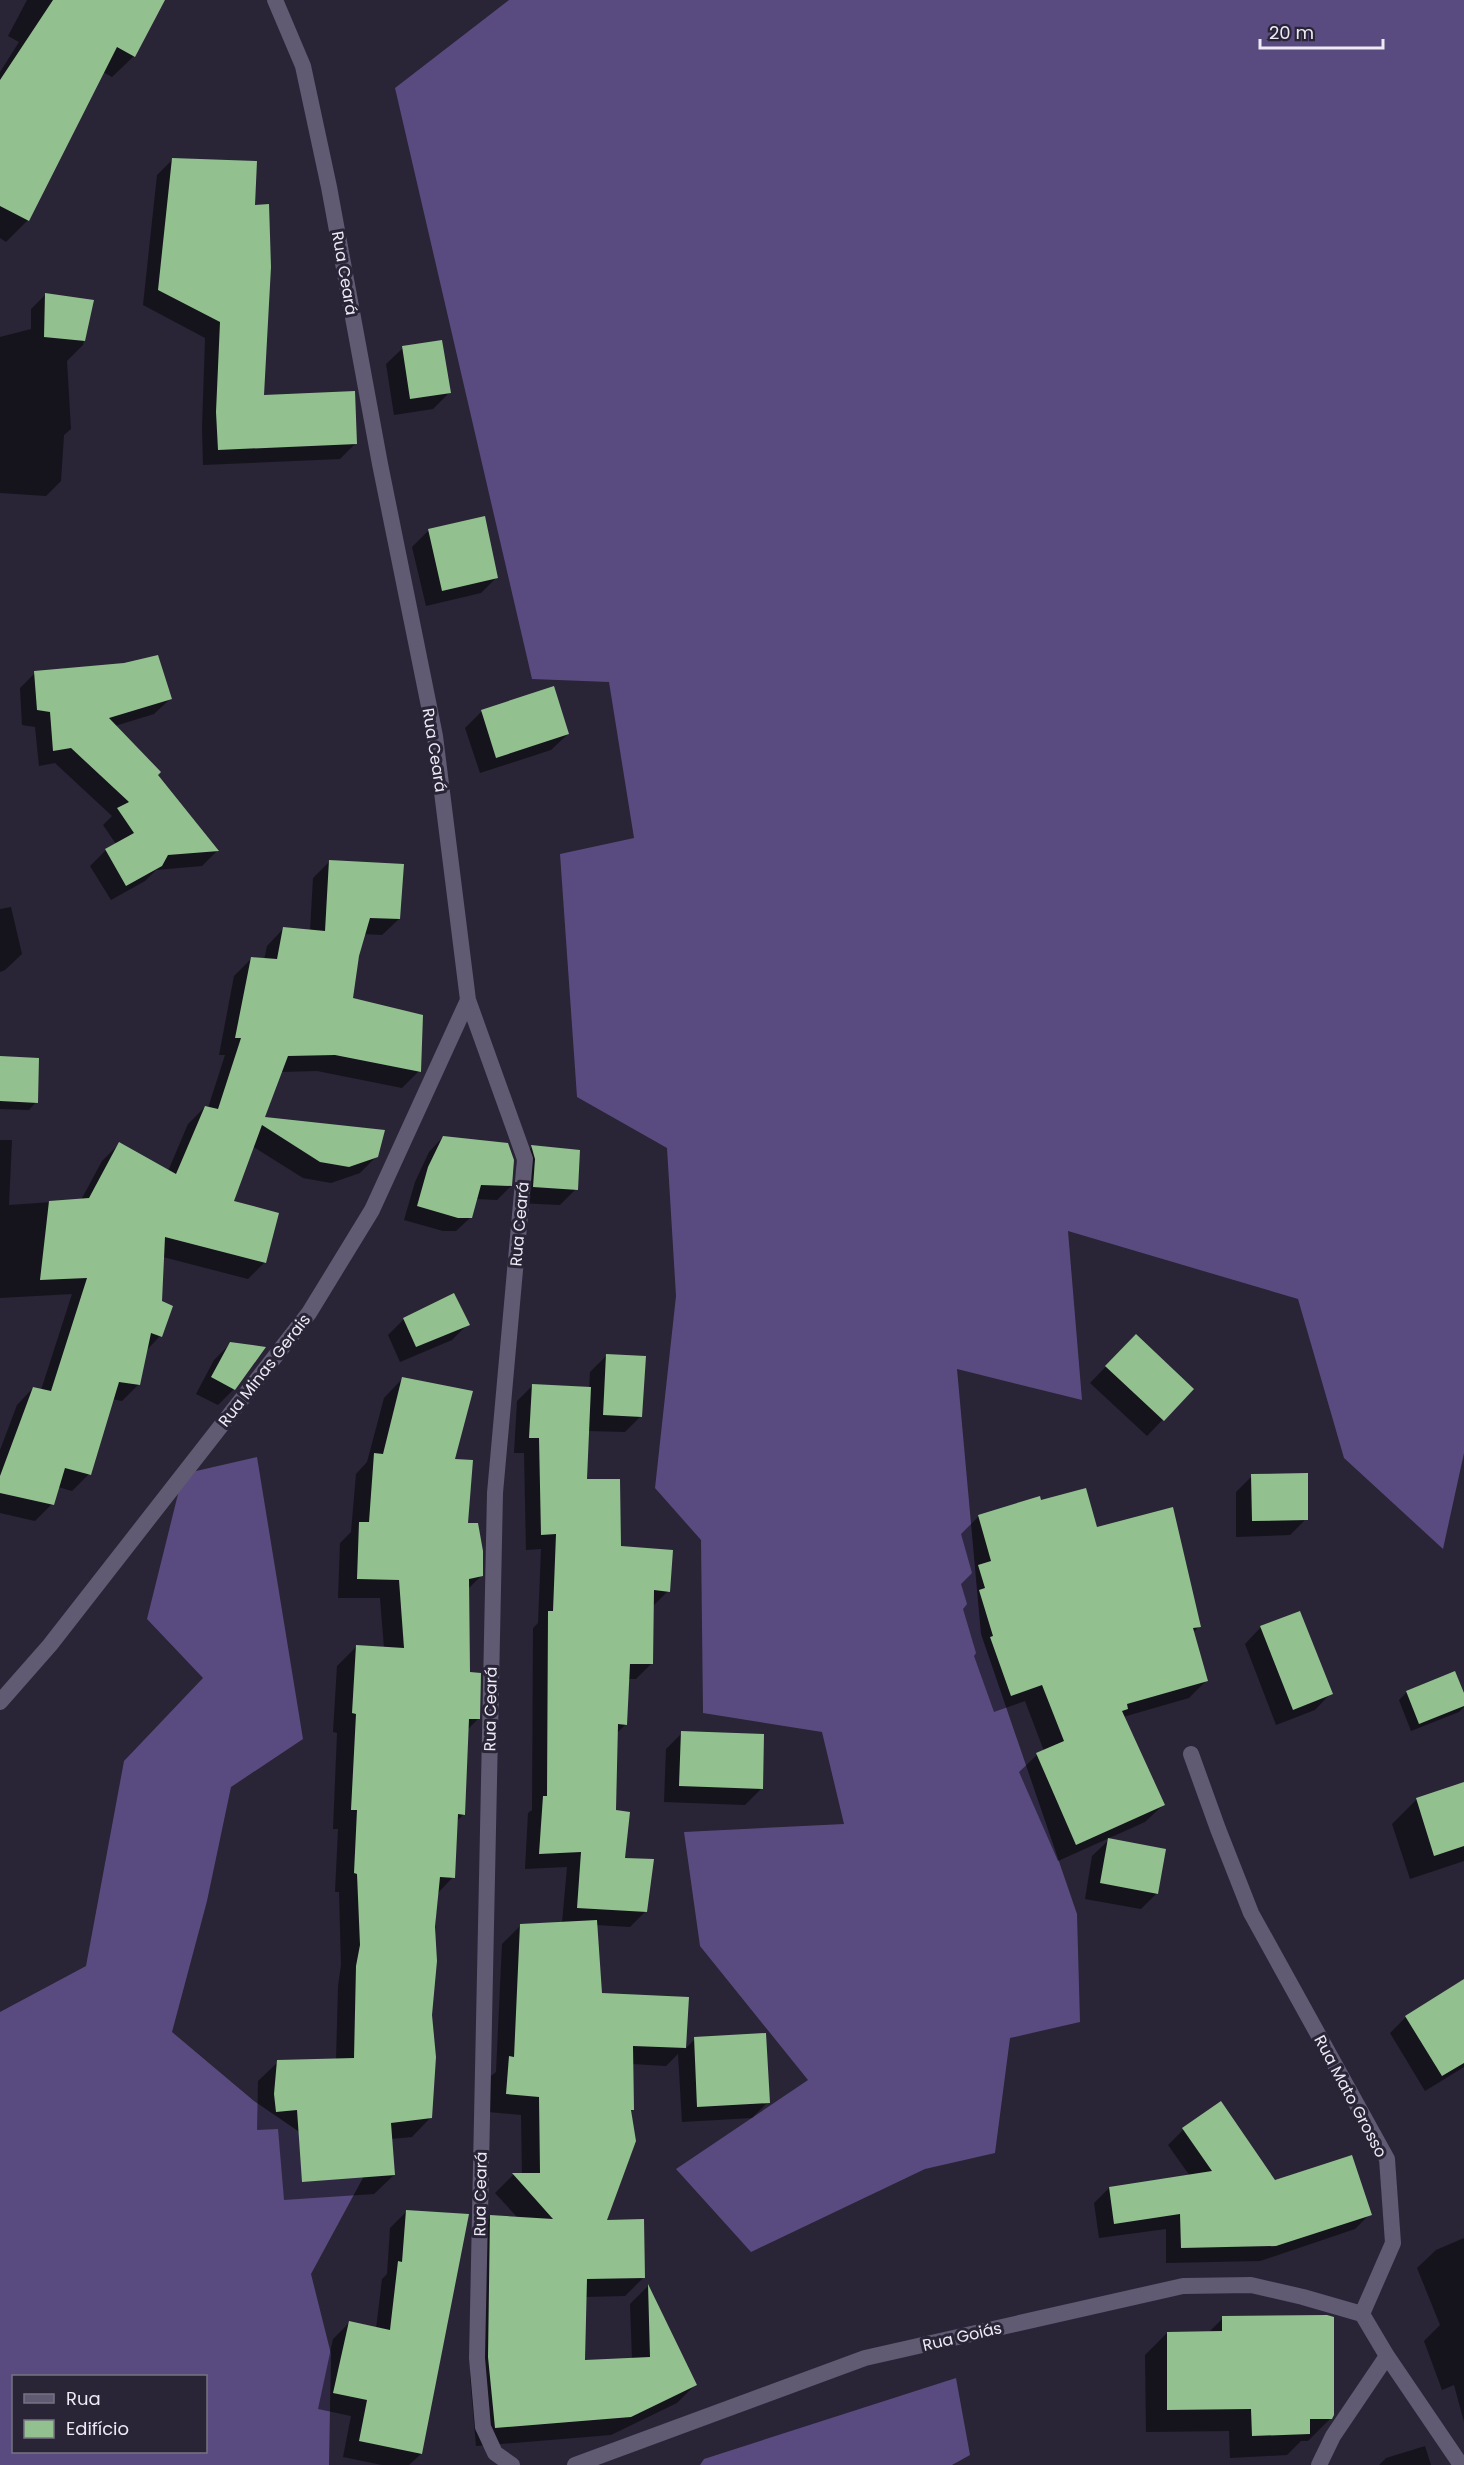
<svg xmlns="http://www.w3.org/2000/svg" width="1464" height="2465" font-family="Poppins,sans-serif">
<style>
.forest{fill:#594b7f;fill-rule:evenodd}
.shadow{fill:#0007}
.building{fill:#92c08f}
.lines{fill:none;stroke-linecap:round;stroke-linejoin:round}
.minor{stroke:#605a72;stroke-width:16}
.labels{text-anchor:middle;stroke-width:6;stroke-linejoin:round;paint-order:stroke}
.street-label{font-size:16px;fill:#edeaf6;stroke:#292436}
</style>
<rect width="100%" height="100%" fill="#292436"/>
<path class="forest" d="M509 0H1464V1453L1443 1549 1344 1458 1298 1299 1068 1231 1082 1400 957 1369 981 1634 1077 1914 1080 2022 1010 2038 995 2153 925 2169 751 2252 676 2169 808 2080 700 1946 684 1832 844 1824 822 1732 703 1713 701 1540 655 1488 676 1296 667 1148 577 1097 560 854 634 838 609 682 532 679 395 88Z
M257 1457 303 1739 231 1787 207 1901 172 2032 254 2101 364 2176 311 2274 331 2354 329 2465H0V2012L86 1966 124 1761 203 1678 147 1619 183 1474ZM14 2376H206V2452H14Z
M956 2378 970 2455 952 2465H700L704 2459Z"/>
<path class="shadow" d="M27 0H163L134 56 112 77 103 72 28 220 6 242 0 238V72L19 42 8 36Z
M173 159 254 206 262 396 356 443 340 459 203 465 202 428 205 338 143 305 157 175Z
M46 294 92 301 83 345 67 361 71 429 64 435 61 481 46 496 0 493V337L31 329V309Z
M403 348 449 393 433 409 394 415 386 364Z
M428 531 497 577 481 593 426 606 412 547Z
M35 673 170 699 154 714 115 726 217 851 202 866 156 870 145 881 111 900 90 866 106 850 116 844 103 825 112 816 55 763 39 766 35 727 22 725 20 688Z
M553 688 568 734 551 750 480 773 465 728 481 712Z
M330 861 399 919 382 935 363 934 357 956 351 999 419 1071 402 1088 317 1071 280 1072 263 1119 377 1156 360 1173 331 1183 303 1178 252 1146 232 1202 265 1262 248 1279 163 1257 160 1336 146 1351 139 1384 122 1401 112 1399 89 1474 72 1491 58 1487 52 1504 35 1521 0 1513V1450L17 1405 33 1388 41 1390 72 1294 0 1298V1140H12L9 1205 81 1200 102 1161 119 1144 168 1171 188 1124 205 1107 208 1108 225 1055H219L234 976 251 959 264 960 267 946 283 929 310 931 313 878Z
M11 907 22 954 5 970 0 972V909Z
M0 1058 36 1102 29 1110 0 1109Z
M443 1137 511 1186 497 1200 476 1199 471 1217 456 1231H443L404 1220 415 1182 429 1152Z
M532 1147 576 1189 560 1205 518 1203 520 1176 516 1163Z
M404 1319 468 1324 452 1340 400 1362 388 1335Z
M231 1343 234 1389 218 1405 196 1394 214 1360Z
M1120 1352 1192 1389 1147 1436 1090 1383Z
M606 1356 641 1416 625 1432 588 1431 586 1481 619 1548 668 1591 652 1607V1663L636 1679H628L626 1724 616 1734 614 1812 623 1859 646 1911 630 1927 596 1925 600 1994 687 1998 685 2049 695 2039 768 2102 752 2118 682 2122 678 2054 666 2066 632 2064 633 2109 630 2113 605 2222 643 2278 625 2296 585 2297 584 2362 632 2359 630 2304 648 2286 695 2385 677 2403 611 2435 476 2446 470 2377 473 2235 491 2217 518 2218 495 2193 513 2175H522L521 2115 488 2112 491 2076 496 2072 502 1944 520 1926 562 1923 567 1867 525 1869 528 1813 532 1810 533 1628 538 1623 541 1549 526 1550 524 1453H514L517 1401 532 1386 589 1389 590 1372Z
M403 1378 454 1460 466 1525 481 1576 468 1589V1674L478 1719 467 1730 464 1814 456 1822 453 1877 437 1894 431 2015V2117L412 2137 391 2139 394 2175 374 2194 284 2200 278 2129 257 2130 258 2081 278 2062 336 2060 338 1986 341 1965 339 1892H335L338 1829H333L337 1733 333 1732 337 1666 357 1646 384 1648 380 1598H338L340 1543 351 1532 356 1474 367 1462 384 1398Z
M1252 1476 1306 1519 1290 1535 1236 1537V1492Z
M1039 1498 1040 1502 1096 1529 1199 1626 1193 1633 1206 1681 1189 1698 1123 1717 1163 1805 1145 1822 1058 1861 1019 1772 1037 1755 1044 1751 1025 1701 994 1712 974 1656 976 1653 963 1609 967 1604 961 1584 972 1573 961 1534 978 1517Z
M1261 1627 1331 1693 1315 1710 1276 1725 1245 1644Z
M1407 1692 1464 1697V1707L1459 1712 1411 1731 1399 1700Z
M682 1733 762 1788 745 1805 664 1802 666 1749Z
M1464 1783V1861L1410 1879 1392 1824 1416 1800Z
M1109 1840 1157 1893 1141 1909 1085 1899 1092 1856Z
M1464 2004V2067L1425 2091 1390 2033 1406 2017Z
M1221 2103 1275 2182 1370 2214 1355 2229 1260 2261 1166 2263V2229L1099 2238 1094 2203 1109 2188 1190 2176 1168 2145 1183 2130Z
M406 2212 421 2454 409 2465H382L343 2457 351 2416 318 2409 333 2339 349 2323 376 2329 382 2279 387 2274 390 2228Z
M1464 2238V2422L1454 2385 1442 2390 1424 2341 1440 2325 1417 2268 1436 2250Z
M1223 2318 1331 2418 1308 2441H1301L1287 2455 1230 2458 1229 2431 1146 2432 1145 2355 1167 2333H1208Z
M1425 2446 1431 2465H1379L1386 2458Z"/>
<path class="building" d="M53 0H165L135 57 117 47 29 221 0 206V80Z
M172 158 257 161 255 205 269 204 271 267 264 395 355 391 357 444 218 450 216 412 220 322 158 290Z
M45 293 94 300 85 341 44 337Z
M442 340 451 393 410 399 402 346Z
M485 516 498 578 442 591 428 529Z
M158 655 172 699 109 718 161 772 158 775 219 851 168 855 162 866 126 886 105 849 134 833 117 808 129 802 71 748 53 751 50 712 37 710 34 671 124 663Z
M554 686 569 734 496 758 481 710Z
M329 860 404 864 400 919 370 918 359 956 353 998 423 1015 421 1072 335 1055 288 1056 265 1117 385 1130 378 1157 349 1167 320 1162 262 1125 234 1201 279 1213 266 1263 165 1237 162 1301 173 1306 162 1337 151 1333 140 1385 119 1382 91 1475 65 1468 54 1505 0 1493V1476L33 1387 51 1391 87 1278 40 1280 49 1201 89 1198 119 1142 176 1174 205 1106 218 1109 241 1038H235L251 957 277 959 283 927 325 931Z
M0 1056 39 1058 38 1103 0 1101Z
M443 1136 508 1143 514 1160 512 1186 481 1185 472 1218H458L417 1206 428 1167Z
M531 1145 580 1150 578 1190 533 1187 535 1159Z
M454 1293 470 1325 416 1347 403 1318Z
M1136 1334 1194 1389 1164 1421 1105 1366Z
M230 1342 266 1347 235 1390 211 1377Z
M606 1354 646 1356 642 1417 603 1415Z
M402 1377 473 1391 455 1459 473 1460 468 1523H478L483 1551V1576L469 1579 470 1672 481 1673 480 1719H469L465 1815 458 1814 455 1878 440 1877 435 1927 437 1961 432 2015 436 2057 432 2118 391 2123 395 2175 302 2182 297 2110 276 2112 274 2094 277 2060 354 2058 356 1966 360 1945 357 1874 354 1873 357 1810H351L356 1714 352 1713 356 1645 404 1648 399 1580 357 1579 359 1522H369L374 1453 383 1454Z
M532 1384 591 1387 587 1479H620L621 1546 673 1550 670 1592 654 1590 653 1664H630L627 1725 618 1724 616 1810 630 1812 625 1858 654 1859 647 1912 577 1908 581 1852 539 1854 543 1796H547L548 1611H553L556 1534 541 1535 539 1438H529Z
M1308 1473V1520L1252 1521 1251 1474Z
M1086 1488 1097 1527 1173 1507 1201 1627 1193 1628 1208 1681 1127 1704 1128 1709 1122 1711 1165 1805 1076 1845 1036 1753 1064 1741 1042 1685 1011 1696 990 1637 993 1636 979 1590 985 1588 978 1565 991 1561 978 1515 1040 1496 1041 1500Z
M1300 1611 1333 1694 1293 1710 1260 1626Z
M1455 1671 1464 1693V1706L1419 1724 1406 1691Z
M681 1731 764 1734 763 1789 679 1786Z
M1464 1782V1846L1434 1856 1416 1798Z
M1108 1838 1166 1849 1158 1894 1100 1883Z
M597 1920 602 1993 689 1997 686 2048 633 2046 634 2110H631L636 2141 607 2220 644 2219 645 2278 587 2279 585 2360 650 2357 648 2284 697 2385 631 2417 495 2428 488 2357 490 2215 553 2219 512 2173H540L539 2097 506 2094 509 2056 514 2057 520 1924Z
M1464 1979V2063L1442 2076 1405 2016Z
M766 2033 770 2103 697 2107 694 2037Z
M1221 2101 1275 2180 1352 2155 1372 2215 1276 2246 1181 2248 1180 2214 1114 2224 1109 2187 1212 2171 1182 2128Z
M406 2210 469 2214 422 2454 359 2441 367 2400 333 2393 349 2321 390 2330 398 2261 402 2262Z
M1327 2315 1334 2317V2415L1332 2419H1310V2434L1252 2436 1251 2409 1167 2410V2332L1222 2331V2316Z"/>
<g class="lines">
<path class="minor" d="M275 0 303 66 329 187 380 464 435 736 468 1000 525 1159 495 1493 477 2358 483 2427 495 2453 512 2465
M0 1702 50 1645 309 1313 372 1210 468 1000
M1191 1754 1218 1829 1251 1913 1387 2159 1393 2243 1362 2314
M1362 2314 1387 2356 1461 2465
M575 2465 865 2358 1183 2286 1251 2285 1303 2297 1362 2314
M1319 2465 1333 2436 1387 2356"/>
</g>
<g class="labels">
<g class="street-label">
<text transform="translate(345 273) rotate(80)" y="6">Rua Ceará</text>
<text transform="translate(435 750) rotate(81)" y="6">Rua Ceará</text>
<text transform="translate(519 1224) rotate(-85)" y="6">Rua Ceará</text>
<text transform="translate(264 1370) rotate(-52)" y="6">Rua Minas Gerais</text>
<text transform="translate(490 1709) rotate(-89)" y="6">Rua Ceará</text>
<text transform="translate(1351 2096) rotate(62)" y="6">Rua Mato Grosso</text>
<text transform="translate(480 2194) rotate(-89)" y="6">Rua Ceará</text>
<text transform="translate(962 2336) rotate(-13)" y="6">Rua Goiás</text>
</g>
</g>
<rect x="12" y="2375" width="195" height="78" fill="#292436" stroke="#777383" stroke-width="1.5"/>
<rect x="24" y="2394" width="30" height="9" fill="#605a72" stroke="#777383" stroke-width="1.5"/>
<text x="66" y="2405" font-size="18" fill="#edeaf6">Rua</text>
<rect x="24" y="2420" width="30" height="18" fill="#92c08f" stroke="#777383" stroke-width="1.5"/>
<text x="66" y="2435" font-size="18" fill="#edeaf6">Edifício</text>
<path d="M1260 39v9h123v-9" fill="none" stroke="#edeaf6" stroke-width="3"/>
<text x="1269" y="39" font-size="18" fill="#edeaf6" stroke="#292436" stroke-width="4.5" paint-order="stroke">20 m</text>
</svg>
